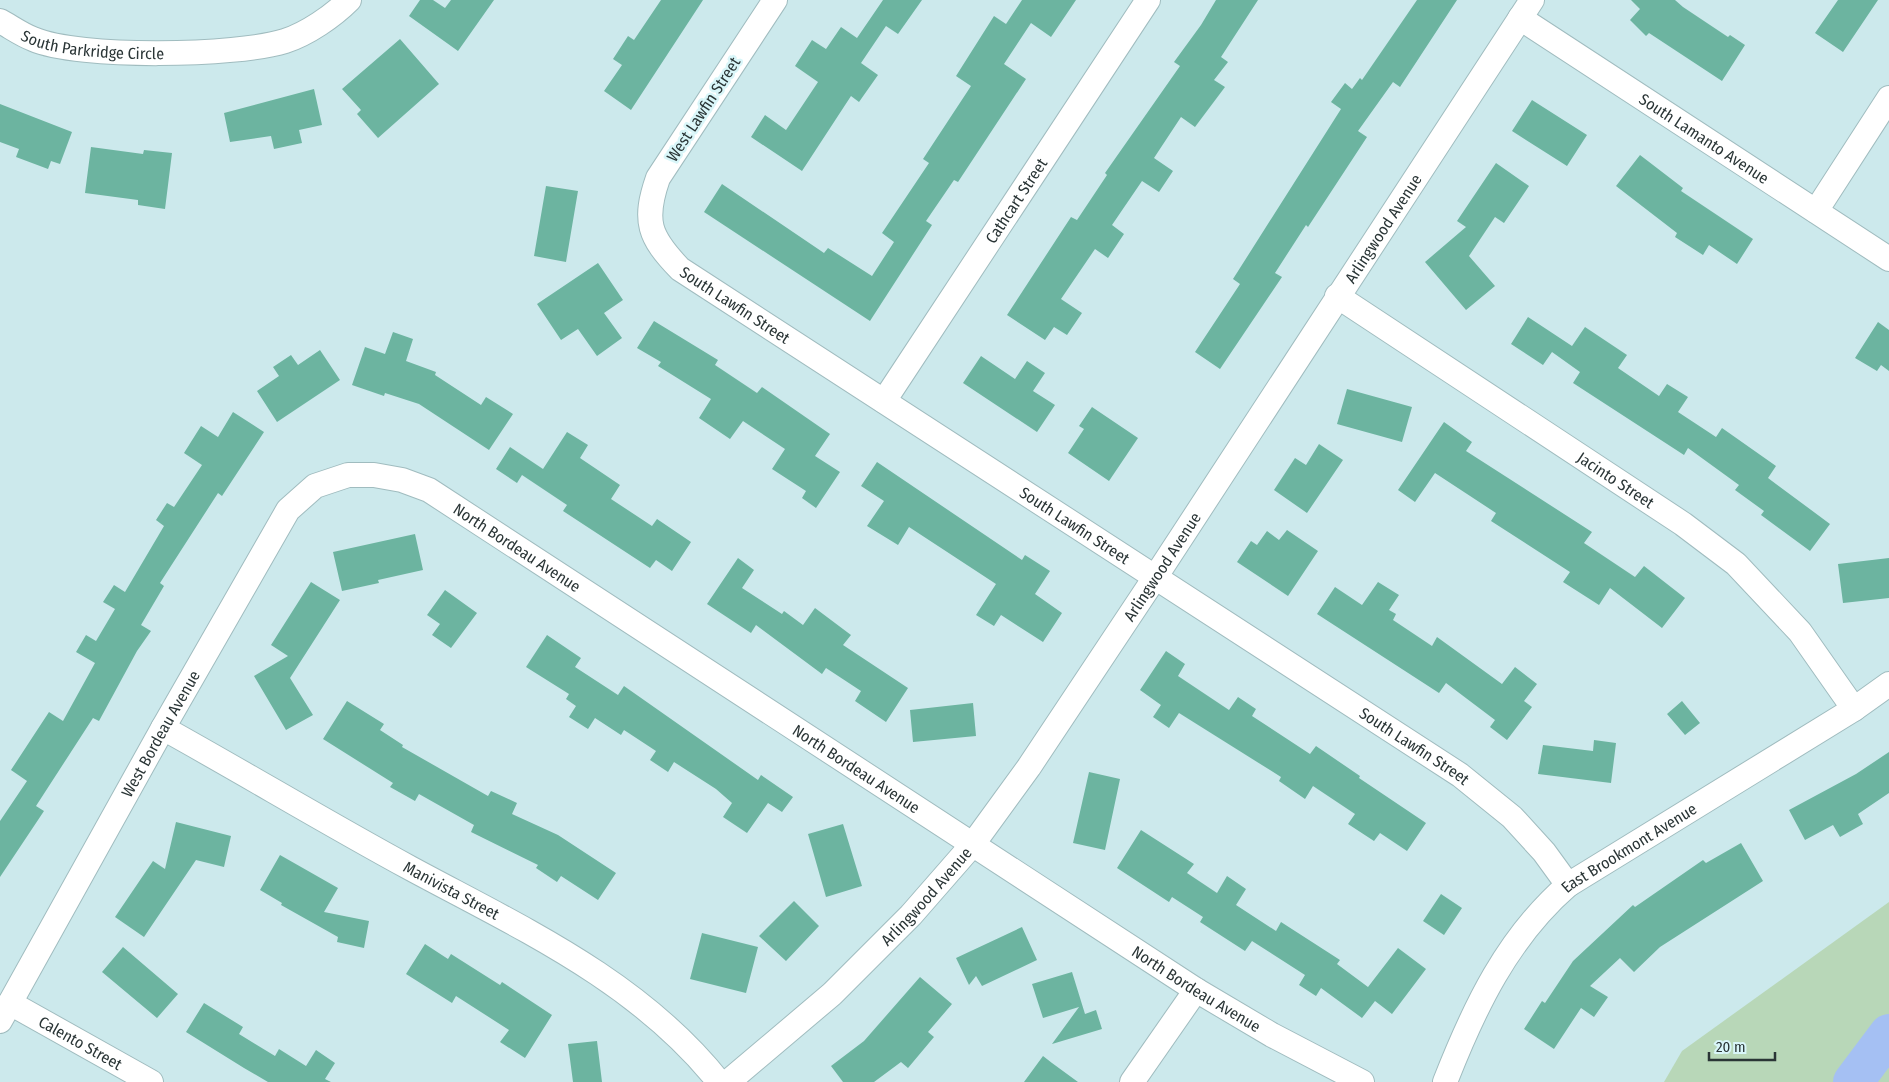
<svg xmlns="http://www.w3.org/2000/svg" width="1889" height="1082" font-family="'Fira Sans Condensed',sans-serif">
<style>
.green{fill:#b8d7b8}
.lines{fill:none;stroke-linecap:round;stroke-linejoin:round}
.river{stroke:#a5c0f3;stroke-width:40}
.building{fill:#6cb4a0}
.minor-casing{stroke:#a0bcbf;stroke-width:26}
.minor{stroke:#fff;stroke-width:24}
.labels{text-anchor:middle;stroke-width:5;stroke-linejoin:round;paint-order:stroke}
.street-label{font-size:16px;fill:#2a3536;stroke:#d9f6f9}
</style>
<rect width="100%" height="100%" fill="#cce9ec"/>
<path class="green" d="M1889 902V1082H1664L1682 1051Z"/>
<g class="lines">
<path class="river" d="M1853 1082 1889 1034"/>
</g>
<path class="building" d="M420 0H433L445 8 451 0H494L458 51 409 16Z
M661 0H703L631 110 604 91 622 65 613 59 628 36 634 40Z
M883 0H922L898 34 886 26 861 63 878 75 859 102 851 96 802 171 751 137 765 115 786 130 818 82 795 66 812 40 826 49 841 27 857 38Z
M1022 0H1076L1051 37 1031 23 1004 64 1026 79 958 182 954 180 926 221 932 225 870 321 704 212 722 184 824 253 828 248 872 276 894 242 882 233 929 163 923 159 971 86 956 76 994 16 1006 24Z
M1216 0H1258L1221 57 1228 62 1214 80 1225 87 1195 127 1181 117 1154 158 1173 171 1159 192 1142 181 1112 225 1124 234 1108 258 1095 249 1061 299 1082 313 1067 335 1054 327 1045 340 1007 315 1071 217 1077 220 1107 175 1105 173 1180 66 1174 62 1201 25Z
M1417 0H1457L1400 87 1393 82 1358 131 1367 137 1308 227 1306 225 1275 273 1282 277 1220 369 1195 352 1240 284 1233 279 1341 109 1331 102 1345 83 1352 89 1360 78 1362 80Z
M1631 0H1675L1683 7 1728 37 1730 35 1745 45 1722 81 1649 33 1646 36 1630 20 1640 9Z
M1838 0H1878L1843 52 1815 33Z
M400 39 439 84 378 138 357 114 361 110 342 89Z
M314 89 322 125 299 130 302 143 274 149 271 136 230 142 224 113Z
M1532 100 1587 135 1567 166 1512 131Z
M0 104 72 132 60 164 51 161 48 169 16 157 19 149 0 142Z
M91 147 143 154 144 150 172 153 165 209 138 205V200L85 193Z
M1640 155 1683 188 1681 191 1753 239 1737 264 1709 245 1703 255 1675 237 1677 233 1616 186Z
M1496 163 1529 186 1504 223 1495 217 1469 256 1495 286 1466 310 1425 262 1466 227 1457 221Z
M546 186 578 191 566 262 534 256Z
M598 263 623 300 604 313 622 338 597 356 578 329 561 340 537 304Z
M1528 317 1572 346 1585 327 1627 355 1618 368 1659 396 1667 384 1688 397 1678 412 1716 437 1722 428 1776 466 1768 478 1830 524 1810 551 1761 515 1764 511 1735 490 1739 485 1688 448 1684 455 1573 383 1580 372 1552 352 1543 365 1511 344Z
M654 321 718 360 715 365 757 393 762 387 830 434 815 456 840 472 816 508 802 498 806 491 772 469 785 449 743 421 730 439 699 418 711 399 658 366 661 362 637 348Z
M1878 322 1889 330V371L1881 365 1877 371 1855 358Z
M393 332 413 339 406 361 436 372 435 375 481 405 486 397 513 414 489 450 419 404 385 393 384 396 352 385 365 347 385 354Z
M320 350 340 380 277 422 257 391 279 376 273 367 291 355 298 365Z
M981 356 1015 379 1027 361 1045 373 1033 391 1055 405 1037 432 963 383Z
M1347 389 1412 407 1402 442 1337 424Z
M1092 407 1138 438 1109 481 1068 453 1084 429 1079 426Z
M233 412 264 432 222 496 218 493 160 583 164 586 141 625 151 631 137 651 99 721 93 718 36 806 44 811 0 877V821L27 781 11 770 49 712 63 721 95 663 76 652 86 635 96 641 115 609 103 602 114 585 125 592 164 526 156 520 167 503 174 507 202 465 184 453 201 426 218 437Z
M1444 422 1472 442 1466 451 1592 532 1584 543 1635 577 1644 566 1685 598 1662 628 1610 588 1599 605 1563 582 1570 572 1491 521 1496 513 1435 473 1415 502 1398 490Z
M567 432 588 445 580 458 620 485 611 499 652 526 657 519 691 542 672 571 656 560 650 568 563 511 567 505 522 475 517 483 496 469 510 447 543 469Z
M1319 444 1343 460 1307 513 1274 490 1295 458 1306 465Z
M877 462 1022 560 1025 555 1050 571 1035 594 1062 613 1043 642 1001 615 994 626 976 615 996 584 909 527 898 545 867 526 884 501 861 486Z
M1287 530 1318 551 1288 596 1237 562 1251 541 1257 545 1267 531 1279 540Z
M415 534 423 570 378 580 379 583 342 591 333 552Z
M738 558 754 570 742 588 782 614 784 611 803 625 815 608 851 635 843 645 908 688 886 722 855 701 861 691 826 668 822 674 756 625 751 633 707 604Z
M1889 558V598L1843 603 1838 564Z
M311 582 340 600 290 678 313 715 286 730 254 676 288 656 271 645Z
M1378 582 1399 595 1389 610 1396 614 1393 620 1432 646 1437 637 1502 684 1515 667 1537 684 1524 701 1532 707 1507 740 1490 727 1495 720 1446 683 1439 693 1317 614 1335 587 1362 605Z
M445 590 477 613 451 648 432 635 440 624 427 615Z
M547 635 581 658 575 667 618 695 624 686 758 780 761 775 793 797 782 812 768 803 747 833 723 817 732 803 716 789 674 762 668 772 650 760 656 751 624 730 621 735 595 718 588 729 569 717 576 706 566 699 569 694 526 667Z
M1166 651 1185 664 1178 676 1229 710 1238 697 1256 709 1252 716 1310 754 1316 746 1360 776 1359 778 1426 823 1407 851 1380 833 1374 841 1348 824 1355 814 1313 786 1305 799 1279 781 1281 777 1179 713 1169 728 1153 717 1161 705 1140 690Z
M347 701 384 724 380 730 403 745 402 747 488 796 491 791 517 803 512 814 558 835 616 873 598 900 561 876 557 882 536 868 538 865 471 832 474 825 419 794 415 801 390 787 393 783 323 739Z
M1682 701 1700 723 1685 735 1667 714Z
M973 703 976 736 913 742 910 710Z
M1594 740 1616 743 1611 783 1538 774 1543 745 1593 751Z
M1889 752V793L1858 814 1863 824 1840 837 1833 825 1805 840 1789 810 1856 774Z
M1089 772 1120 779 1105 850 1073 843Z
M176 822 231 836 224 867 196 860 144 937 115 917 153 861 165 869Z
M843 824 862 886 826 897 808 834Z
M1141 830 1194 864 1187 873 1217 893 1227 876 1246 889 1236 905 1276 931 1281 922 1340 960 1337 964 1368 987 1398 948 1426 969 1392 1014 1375 1001 1362 1018 1321 988 1316 996 1299 985 1305 975 1252 941 1245 951 1200 922 1203 917 1172 897 1169 902 1117 868Z
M1741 843 1763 881 1660 947 1634 972 1620 958 1590 986 1608 997 1594 1017 1581 1008 1554 1049 1524 1029 1542 1001 1545 1003 1573 961 1633 905 1635 907 1703 860 1706 863Z
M280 855 338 888 324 912 369 921 364 948 337 942 338 937 281 905 282 903 260 890Z
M1441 894 1462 908 1444 935 1423 921Z
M794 901 819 926 786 961 759 936Z
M1022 927 1037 960 982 986 976 976 969 985 956 958Z
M702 933 758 947 746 993 690 979Z
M425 944 448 959 451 954 500 985 502 982 552 1015 525 1058 500 1042 509 1030 456 996 452 1003 406 974Z
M123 947 178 994 157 1018 102 972Z
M1072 972 1085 1014 1096 1010 1102 1029 1052 1044 1079 1007 1043 1018 1032 984Z
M920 977 952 1004 928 1032 934 1037 908 1068 901 1062 874 1082H843L831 1066 864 1041Z
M204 1003 243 1027 239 1034 275 1056 279 1049 306 1066 316 1050 335 1063 325 1079 331 1082H268L244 1068 186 1032Z
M597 1041 602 1082H573L568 1044Z
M1043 1056 1052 1063 1078 1082H1024Z"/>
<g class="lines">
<defs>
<g id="minor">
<path id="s1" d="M775 0 658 178C643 221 649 237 680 269L1460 775 1512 817 1544 852 1568 885"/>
<path id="s2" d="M1520 18 1889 259"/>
<path id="s3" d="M0 21C11 27 22 35 33 39 79 59 237 56 285 41 307 34 333 16 349 0"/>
<path d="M1816 211 1889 98"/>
<path id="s4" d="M1337 296 1683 524 1736 564 1800 632 1854 709"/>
<path id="s5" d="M884 401 1148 0"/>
<path id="s6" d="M163 728C246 774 327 823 410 868 521 928 639 981 719 1082"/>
<path id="s7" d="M10 1003 151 1082"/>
<path id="s8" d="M0 1021 163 728 288 510 315 486 348 475H374L402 480 429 490 1196 990 1272 1035 1362 1082"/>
<path id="s9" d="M728 1082 832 994 911 915 973 844 1029 767 1156 576 1532 0"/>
<path d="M1132 1082 1196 990"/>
<path id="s10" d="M1445 1082C1474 1008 1507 938 1568 885L1854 709 1889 684"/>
</g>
</defs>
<use href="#minor" class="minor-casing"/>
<use href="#minor" class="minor"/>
</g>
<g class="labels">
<g class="street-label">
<text dy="6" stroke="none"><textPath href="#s3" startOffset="98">South Parkridge Circle</textPath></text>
<text transform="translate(703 109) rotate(-57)" y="6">West Lawfin Street</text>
<text dy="6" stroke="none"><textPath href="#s2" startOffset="220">South Lamanto Avenue</textPath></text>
<text dy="6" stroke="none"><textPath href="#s5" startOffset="240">Cathcart Street</textPath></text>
<text dy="6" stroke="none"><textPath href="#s9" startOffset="1082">Arlingwood Avenue</textPath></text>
<text dy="6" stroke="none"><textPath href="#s1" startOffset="380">South Lawfin Street</textPath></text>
<text dy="6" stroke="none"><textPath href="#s4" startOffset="334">Jacinto Street</textPath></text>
<text dy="6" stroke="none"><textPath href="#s1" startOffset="785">South Lawfin Street</textPath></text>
<text dy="6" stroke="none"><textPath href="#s8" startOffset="846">North Bordeau Avenue</textPath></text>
<text dy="6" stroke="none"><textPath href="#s9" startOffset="678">Arlingwood Avenue</textPath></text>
<text dy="6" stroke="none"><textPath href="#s8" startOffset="329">West Bordeau Avenue</textPath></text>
<text dy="6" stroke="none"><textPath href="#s1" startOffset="1190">South Lawfin Street</textPath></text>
<text dy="6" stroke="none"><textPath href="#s8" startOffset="1251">North Bordeau Avenue</textPath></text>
<text dy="6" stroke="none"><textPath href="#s10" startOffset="306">East Brookmont Avenue</textPath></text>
<text dy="6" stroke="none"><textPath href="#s6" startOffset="331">Manivista Street</textPath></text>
<text dy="6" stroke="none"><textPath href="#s9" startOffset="272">Arlingwood Avenue</textPath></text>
<text dy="6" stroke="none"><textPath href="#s8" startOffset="1656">North Bordeau Avenue</textPath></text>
<text dy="6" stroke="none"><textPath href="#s7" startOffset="81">Calento Street</textPath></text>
</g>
</g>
<path d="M1709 1052v8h66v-8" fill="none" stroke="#2a3536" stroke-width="2.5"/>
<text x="1716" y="1052" font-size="15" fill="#2a3536" stroke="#d9f6f9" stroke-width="4" paint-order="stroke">20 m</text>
</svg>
